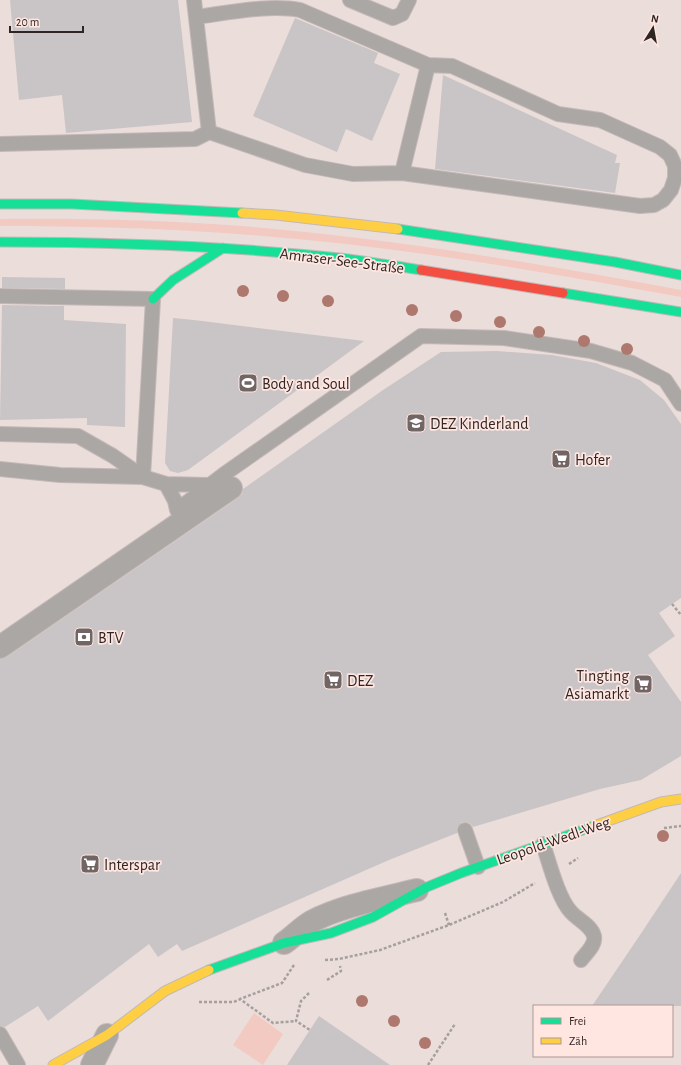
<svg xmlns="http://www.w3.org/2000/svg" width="681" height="1065" font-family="'Alegreya Sans',sans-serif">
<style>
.green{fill:#f2cac2}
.building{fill:#c9c5c7}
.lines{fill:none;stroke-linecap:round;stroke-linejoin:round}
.lane-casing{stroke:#c4b9b7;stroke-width:16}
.street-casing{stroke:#c4b9b7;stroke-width:24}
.fast-casing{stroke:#c4b9b7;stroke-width:11}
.slow-casing{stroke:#c4b9b7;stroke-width:11}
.jam-casing{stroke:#c4b9b7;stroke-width:11}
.path{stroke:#a5a09e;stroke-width:2.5;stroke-dasharray:3 2;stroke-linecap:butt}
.lane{stroke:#aba7a5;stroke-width:14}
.street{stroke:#aba7a5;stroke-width:22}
.fast{stroke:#16e098;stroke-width:9}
.slow{stroke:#ffcf43;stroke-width:9}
.jam{stroke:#f24e42;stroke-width:9}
.tree{fill:#ae786f}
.labels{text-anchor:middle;stroke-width:3.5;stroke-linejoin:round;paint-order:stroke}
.street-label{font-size:16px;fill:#2f2624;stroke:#ffe6e1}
.poi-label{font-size:16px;fill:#2f2624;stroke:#ffe6e1;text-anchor:start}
</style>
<rect width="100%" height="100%" fill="#ebddda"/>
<path class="green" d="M0 219C80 218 161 220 241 226 389 238 536 263 681 290V297C534 270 386 244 238 234 159 228 79 226 0 226Z
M254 1013 283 1034 263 1065 233 1045Z"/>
<path class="building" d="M10 0H178L192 122 66 133 62 95 19 100Z
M295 18 378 53 374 63 400 74 372 141 346 129 337 152 253 116Z
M443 75 617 155 615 163H620L615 193 435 169Z
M2 277 65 278V289L2 288Z
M2 305 64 306V320L126 324 125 427 87 425V418L0 420Z
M173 318 194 320 364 341 188 470 178 473 170 471 165 463Z
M497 351 552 355 596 363 640 380 664 400 681 424V598L659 613 675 636 648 655 681 702V756L641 780 600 789 473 827 471 824 467 822H462L457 828V833L389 860 182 951 177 944 158 957 149 944 48 1021 38 1006 5 1027 0 1026V659L7 657 238 498 242 494 243 489 383 390 441 352Z
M681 873V1006H592L640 935Z
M319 1016 390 1065H287Z"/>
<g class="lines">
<defs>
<path id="lane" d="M194 0 209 132
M350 0 393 18 402 14 409 0
M0 144 195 139 209 132 305 165 353 174 402 173 640 206 654 205 663 200 671 190 675 178V166L670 155 660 147 600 120 558 114 452 66 428 65 300 10C270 4 227 13 196 17
M402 173 428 65
M0 296 153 299 143 477
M0 434 78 436 113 456 143 477
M0 469 60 475 143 477 166 484 208 485
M166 484 175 501 177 510 223 475 421 336 504 338 591 351 632 363 665 380 681 404
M465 830 478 867
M543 844C549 862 558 898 571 912 578 920 591 925 594 936 596 945 586 953 581 960
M0 1034 18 1065"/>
<path id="street" d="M0 647 231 488
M284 943C293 937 301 928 311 922 340 906 384 898 417 890
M92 1065 107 1035"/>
<path id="fast" d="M0 204H72L242 213
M398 229 615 262 681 275
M0 242C113 242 227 246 340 258 367 261 394 266 421 270
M563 293 681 312
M153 299 173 280 223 248
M209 970 284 943 331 933 373 917 427 887 461 873 594 826"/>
<path id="slow" d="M242 213 276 215 398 229
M594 826 661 802 681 799
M53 1065 107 1035 165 991 209 970"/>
<path id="jam" d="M421 270 563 293"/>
</defs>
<use href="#lane" class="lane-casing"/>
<use href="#street" class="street-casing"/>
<use href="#fast" class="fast-casing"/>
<use href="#slow" class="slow-casing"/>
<use href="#jam" class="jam-casing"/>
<path class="path" d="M672 604 681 615
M664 828 681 826
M569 864 578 858
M445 913 449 925
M325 960 339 959 380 950 449 925 503 902 535 883
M294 965 282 983 240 999 273 1023 296 1021
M327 980 341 971 340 966
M309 993 301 1001 296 1021 310 1030
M199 1002H234L240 999
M428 1065 455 1024"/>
<use href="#lane" class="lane"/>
<use href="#street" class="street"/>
<use href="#fast" class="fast"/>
<use href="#slow" class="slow"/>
<use href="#jam" class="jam"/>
</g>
<g class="tree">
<circle cx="243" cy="291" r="6"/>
<circle cx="283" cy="296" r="6"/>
<circle cx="328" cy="301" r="6"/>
<circle cx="412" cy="310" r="6"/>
<circle cx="456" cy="316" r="6"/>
<circle cx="500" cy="322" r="6"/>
<circle cx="539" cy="332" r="6"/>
<circle cx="584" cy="341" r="6"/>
<circle cx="627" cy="349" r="6"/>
<circle cx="663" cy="836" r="6"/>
<circle cx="362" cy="1001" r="6"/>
<circle cx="394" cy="1021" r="6"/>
<circle cx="425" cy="1043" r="6"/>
</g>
<defs>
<symbol id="stadium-square" viewBox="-11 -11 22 22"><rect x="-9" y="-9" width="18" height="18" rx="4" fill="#716664" stroke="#ffe6e1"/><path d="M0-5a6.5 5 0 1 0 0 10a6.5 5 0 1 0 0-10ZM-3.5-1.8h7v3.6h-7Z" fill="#fff"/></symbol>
<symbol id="school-square" viewBox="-11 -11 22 22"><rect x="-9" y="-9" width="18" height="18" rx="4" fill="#716664" stroke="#ffe6e1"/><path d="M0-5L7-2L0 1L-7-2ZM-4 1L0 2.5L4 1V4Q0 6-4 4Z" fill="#fff"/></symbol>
<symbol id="supermarket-square" viewBox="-11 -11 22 22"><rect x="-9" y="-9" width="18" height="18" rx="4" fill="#716664" stroke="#ffe6e1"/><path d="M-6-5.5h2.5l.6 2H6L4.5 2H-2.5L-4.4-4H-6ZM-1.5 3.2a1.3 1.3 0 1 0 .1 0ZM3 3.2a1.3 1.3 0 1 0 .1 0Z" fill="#fff"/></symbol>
<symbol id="bank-square" viewBox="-11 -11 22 22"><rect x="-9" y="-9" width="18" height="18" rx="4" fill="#716664" stroke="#ffe6e1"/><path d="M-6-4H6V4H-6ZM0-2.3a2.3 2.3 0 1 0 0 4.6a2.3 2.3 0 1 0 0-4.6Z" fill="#fff"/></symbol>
</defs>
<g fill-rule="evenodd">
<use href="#stadium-square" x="237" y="372" width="22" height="22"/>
<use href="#school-square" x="405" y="412" width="22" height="22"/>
<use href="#supermarket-square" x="550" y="448" width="22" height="22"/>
<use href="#bank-square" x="73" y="626" width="22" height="22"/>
<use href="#supermarket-square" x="322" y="669" width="22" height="22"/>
<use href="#supermarket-square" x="632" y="673" width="22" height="22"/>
<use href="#supermarket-square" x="79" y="853" width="22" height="22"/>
</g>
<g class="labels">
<g class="street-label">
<text transform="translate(342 260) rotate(7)" y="6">Amraser-See-Straße</text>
<text transform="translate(553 840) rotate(-19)" y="6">Leopold-Wedl-Weg</text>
</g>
<g class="poi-label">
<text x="262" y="389">Body and Soul</text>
<text x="430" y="429">DEZ Kinderland</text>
<text x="575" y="465">Hofer</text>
<text x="98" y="643">BTV</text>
<text x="629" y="681" text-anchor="end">Tingting<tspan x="629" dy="18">Asiamarkt</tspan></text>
<text x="347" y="686">DEZ</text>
<text x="104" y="870">Interspar</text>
</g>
</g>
<rect x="533" y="1005" width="140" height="52" fill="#ffe6e1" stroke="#ac9995"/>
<rect x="541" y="1018" width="20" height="6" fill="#16e098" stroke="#ac9995"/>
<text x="569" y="1025" font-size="12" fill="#2f2624">Frei</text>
<rect x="541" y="1038" width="20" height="6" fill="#ffcf43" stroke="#ac9995"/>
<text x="569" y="1045" font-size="12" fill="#2f2624">Zäh</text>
<g transform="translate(653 28) rotate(11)" stroke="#ffe6e1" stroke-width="3" paint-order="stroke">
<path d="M0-3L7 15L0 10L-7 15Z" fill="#2f2624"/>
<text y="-6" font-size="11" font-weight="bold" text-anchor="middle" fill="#2f2624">N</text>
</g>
<path d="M10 26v6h73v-6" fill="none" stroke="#2f2624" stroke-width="2"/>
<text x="16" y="26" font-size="12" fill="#2f2624" stroke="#ffe6e1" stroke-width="3" paint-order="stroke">20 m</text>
</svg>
